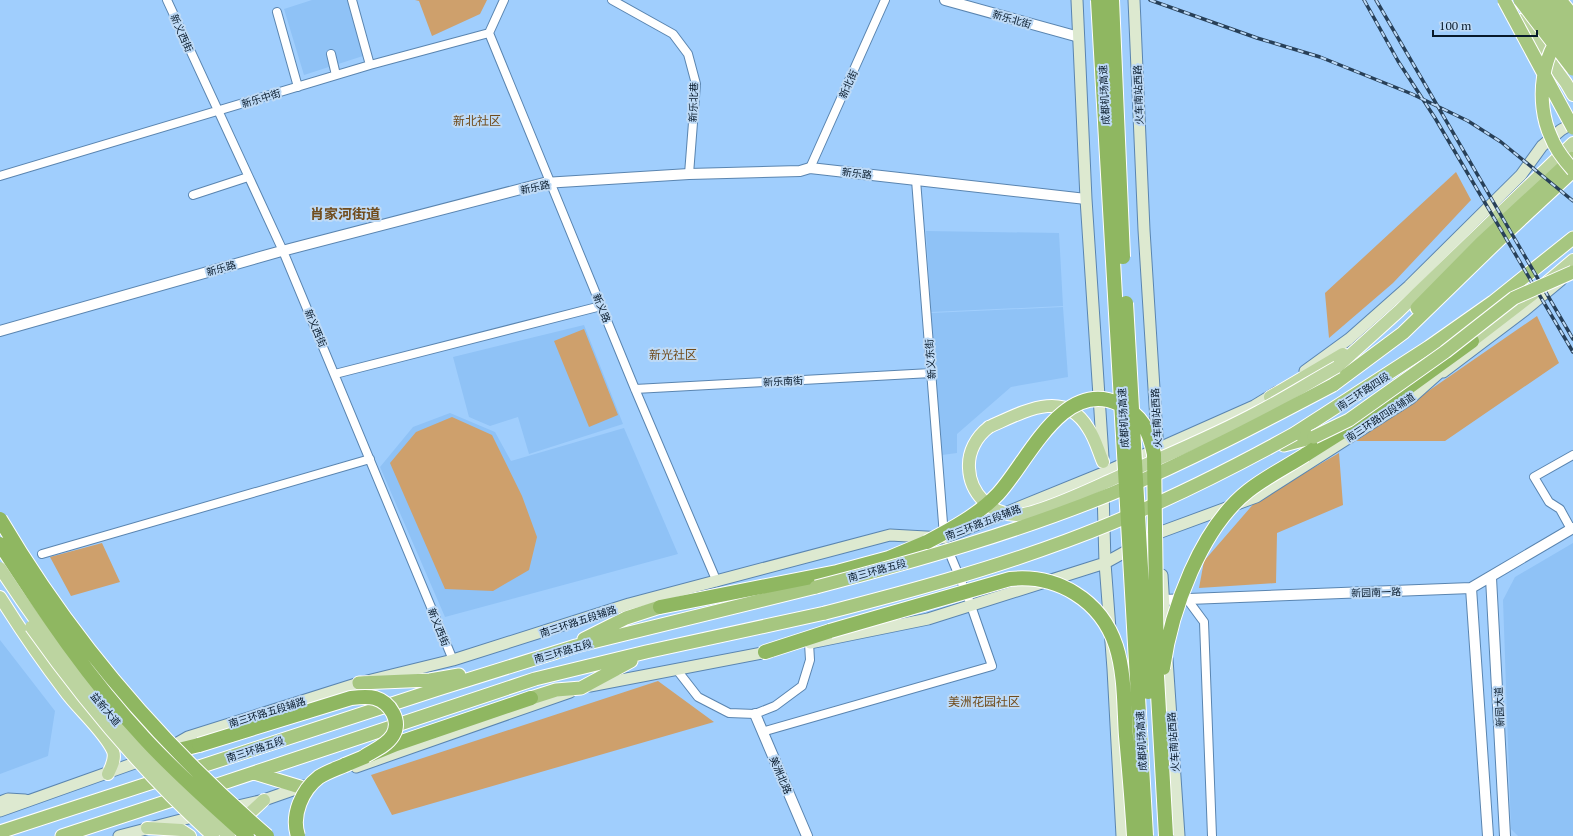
<svg xmlns="http://www.w3.org/2000/svg" width="1573" height="836" font-family="'PT Serif','Noto Sans SC',serif">
<style>
.built{fill:#8fc2f6}
.green{fill:#cea06c}
.lines{fill:none;stroke-linecap:round;stroke-linejoin:round}
.minor-casing{stroke:#5a85b0;stroke-width:10}
.tertiary-casing{stroke:#5a85b0;stroke-width:12}
.secondary-casing{stroke:#5a85b0;stroke-width:13}
.primary-casing{stroke:#fff;stroke-width:14}
.trunk-casing{stroke:#fff;stroke-width:15}
.motorway-casing{stroke:#fff;stroke-width:16}
.minor{stroke:#fff;stroke-width:8}
.tertiary{stroke:#fff;stroke-width:10}
.secondary{stroke:#dde9d0;stroke-width:11}
.primary{stroke:#bcd4a0;stroke-width:12}
.trunk{stroke:#a6c680;stroke-width:13}
.motorway{stroke:#8fb761;stroke-width:14}
.rail-casing{stroke:#284058;stroke-width:3.5}
.rail{stroke:#bedaf6;stroke-width:2;stroke-dasharray:6;stroke-linecap:butt}
.primary-bridge-casing{stroke:#fff;stroke-width:14;stroke-linecap:butt}
.trunk-bridge-casing{stroke:#fff;stroke-width:15;stroke-linecap:butt}
.motorway-bridge-casing{stroke:#fff;stroke-width:16;stroke-linecap:butt}
.primary-bridge{stroke:#bcd4a0;stroke-width:12}
.trunk-bridge{stroke:#a6c680;stroke-width:13}
.motorway-bridge{stroke:#8fb761;stroke-width:14}
.labels{text-anchor:middle;stroke-width:4;stroke-linejoin:round;paint-order:stroke}
.street-label{font-size:10px;fill:#07192a;stroke:#bedaf6}
.quarter-label{font-size:12px;fill:#704c1c;stroke:#bedaf6}
.district-label{font-size:14px;font-weight:bold;fill:#704c1c;stroke:#bedaf6}
</style>
<rect width="100%" height="100%" fill="#a0cefd"/>
<path class="built" d="M312 0H347L363 56 304 75 284 9Z
M926 231 1059 233 1063 306 931 312Z
M1063 307 1068 377 1011 387 957 434V453L942 455 931 313Z
M584 325 623 424 529 454 518 417 490 426 469 417 453 357Z
M450 413 495 432 511 461 624 428 678 554 445 617 380 467 413 427Z
M1573 543V836H1518L1511 829 1503 600 1515 577Z
M0 640 55 711 48 756 0 774Z"/>
<path class="green" d="M415 0H487L480 14 432 36 419 1Z
M1456 172 1471 200 1393 283 1329 338 1325 293Z
M1537 316 1559 363 1445 441H1356Z
M584 329 618 415 589 427 554 341Z
M452 417 492 435 522 496 537 537 529 570 493 591 445 589 390 463 416 432Z
M1339 453 1343 505 1277 533 1276 583 1199 588 1204 561 1256 501Z
M102 543 120 582 71 596 50 557Z
M658 681 714 722 392 815 371 775Z"/>
<g class="lines">
<defs>
<path id="minor" d="M167 0 283 251 453 660
M352 0 370 65
M612 0 673 34 688 54 696 84 689 174
M277 12 298 87
M489 33 635 389 717 582
M489 33 504 0
M331 54 336 75
M810 168 885 0
M0 176 370 65 489 33
M916 180 944 536
M193 195 248 177
M335 374 601 306
M635 389 931 373
M1571 529 1560 509 1549 502 1534 477 1573 455
M42 554 370 459
M1187 599 1204 622 1212 836
M677 670 698 697 729 713 755 714 775 706 802 686 810 660 809 643
M762 732 992 666 969 600 947 547"/>
<path id="tertiary" d="M945 0 1079 37
M0 331 278 252 544 183 689 174 800 171 810 168 1086 199
M1491 578 1505 836
M1471 588 1488 836
M1163 600 1471 588 1573 528
M755 714 807 836"/>
<path id="secondary" d="M1077 0 1086 199 1103 457
M1134 0 1144 230 1158 452
M1305 371 1349 339 1409 286 1521 175 1542 146 1561 130 1573 123
M1443 372 1525 310 1561 280
M1103 490 1105 563 1113 669 1122 836
M1162 575 1166 640
M810 643 928 619 1105 563 1161 532 1256 497 1411 398 1448 365
M1167 659 1179 836
M590 686 772 651
M167 749 188 737 359 683 453 660 629 604 890 535 944 538 1103 473 1254 406 1277 392
M356 767 570 692
M0 802 8 799 25 800
M229 808 264 800 304 786
M0 811 146 759
M119 836 200 815"/>
<path id="primary" d="M1520 20 1566 83 1573 95
M1472 341 1533 294 1573 260
M1337 367 1399 311 1573 143
M1270 397 1343 354
M989 427C1021 413 1064 387 1088 428 1095 438 1098 450 1103 462
M0 597C20 629 42 661 65 691 77 708 105 732 113 751 116 759 111 767 108 774
M247 827 249 814 264 800
M147 828 181 830 190 836"/>
<path id="trunk" d="M1417 308 1481 243 1573 158
M1333 385 1403 333 1503 236 1573 171
M1294 434 1429 347 1493 302 1573 238
M1284 445 1314 437
M584 639 626 618 660 607
M359 683 430 680 459 675
M531 698 556 690 581 688 631 661
M254 773 300 787
M205 789 535 679 646 652 825 613
M0 832 438 689 576 646 816 587
M62 836 184 796"/>
<path id="motorway" d="M1305 455 1381 407 1472 341
M660 607 837 572 889 558 927 542
M765 652 830 631
M154 756 199 745
M345 765 396 744 531 698"/>
</defs>
<use href="#minor" class="minor-casing"/>
<use href="#tertiary" class="tertiary-casing"/>
<use href="#secondary" class="secondary-casing"/>
<use href="#primary" class="primary-casing"/>
<use href="#trunk" class="trunk-casing"/>
<use href="#motorway" class="motorway-casing"/>
<use href="#minor" class="minor"/>
<use href="#tertiary" class="tertiary"/>
<use href="#secondary" class="secondary"/>
<use href="#primary" class="primary"/>
<use href="#trunk" class="trunk"/>
<use href="#motorway" class="motorway"/>
<defs>
<path id="rail" d="M1150 0 1257 38 1320 57 1412 94 1468 121 1501 142 1573 201
M1364 0 1398 61 1435 118 1573 352
M1376 0 1573 339"/>
</defs>
<use href="#rail" class="rail-casing"/>
<use href="#rail" class="rail"/>
<defs>
<path id="primary-bridge" d="M989 427C976 437 968 452 969 468 970 493 990 514 1016 515 1036 515 1089 490 1109 481 1159 458 1210 438 1258 412 1285 398 1310 382 1337 367
M0 568C64 667 141 756 229 836
M31 627C85 703 144 774 213 836"/>
<path id="trunk-bridge" d="M1504 0 1573 128
M1520 0 1573 69
M1532 0 1573 52
M1546 0 1573 36
M1560 0 1573 16
M1573 24C1540 47 1535 103 1551 137 1555 148 1565 161 1573 170
M1314 437 1349 420 1445 352 1514 298 1573 272
M816 587C916 561 1018 532 1113 493 1189 461 1261 423 1333 385
M825 613C907 592 988 570 1066 541 1145 512 1220 475 1294 434"/>
<path id="motorway-bridge" d="M1098 0 1146 836
M1112 0 1123 257
M1126 303 1148 692
M0 519C70 638 163 746 267 836
M927 542C952 529 978 515 998 494 1027 463 1063 377 1119 404 1142 415 1149 430 1154 454L1157 676 1166 836
M0 544C44 612 89 679 144 738 176 773 212 804 247 836
M830 631 1010 579C1057 574 1101 600 1116 646 1125 674 1124 707 1126 736 1129 769 1132 803 1134 836
M1163 668C1171 610 1201 528 1248 491 1266 477 1286 467 1305 455
M199 745 351 698C359 697 368 696 375 698 391 703 401 721 393 735 387 745 375 750 365 756
M298 836C291 815 302 790 319 777 327 772 336 769 345 765"/>
</defs>
<use href="#primary-bridge" class="primary-bridge-casing"/>
<use href="#trunk-bridge" class="trunk-bridge-casing"/>
<use href="#motorway-bridge" class="motorway-bridge-casing"/>
<use href="#primary-bridge" class="primary-bridge"/>
<use href="#trunk-bridge" class="trunk-bridge"/>
<use href="#motorway-bridge" class="motorway-bridge"/>
</g>
<g class="labels">
<g class="street-label">
<text transform="translate(1012 19) rotate(16)" y="4">新乐北街</text>
<text transform="translate(182 33) rotate(66)" y="4">新义西街</text>
<text transform="translate(848 84) rotate(-66)" y="4">新北街</text>
<text transform="translate(1104 95) rotate(-93)" y="4">成都机场高速</text>
<text transform="translate(1138 95) rotate(-92)" y="4">火车南站西路</text>
<text transform="translate(261 98) rotate(-17)" y="4">新乐中街</text>
<text transform="translate(693 102) rotate(-88)" y="4">新乐北巷</text>
<text transform="translate(857 173) rotate(7)" y="4">新乐路</text>
<text transform="translate(535 187) rotate(-12)" y="4">新乐路</text>
<text transform="translate(221 268) rotate(-16)" y="4">新乐路</text>
<text transform="translate(602 308) rotate(68)" y="4">新义路</text>
<text transform="translate(316 328) rotate(67)" y="4">新义西街</text>
<text transform="translate(930 359) rotate(-94)" y="4">新义东街</text>
<text transform="translate(783 381) rotate(-3)" y="4">新乐南街</text>
<text transform="translate(1363 391) rotate(-33)" y="4">南三环路四段</text>
<text transform="translate(1380 417) rotate(-33)" y="4">南三环路四段辅道</text>
<text transform="translate(1123 418) rotate(-93)" y="4">成都机场高速</text>
<text transform="translate(1156 418) rotate(-93)" y="4">火车南站西路</text>
<text transform="translate(983 522) rotate(-21)" y="4">南三环路五段辅路</text>
<text transform="translate(877 570) rotate(-15)" y="4">南三环路五段</text>
<text transform="translate(1376 592) rotate(-2)" y="4">新园南一路</text>
<text transform="translate(578 621) rotate(-18)" y="4">南三环路五段辅路</text>
<text transform="translate(439 627) rotate(68)" y="4">新义西街</text>
<text transform="translate(563 651) rotate(-16)" y="4">南三环路五段</text>
<text transform="translate(1499 707) rotate(-93)" y="4">新园大道</text>
<text transform="translate(106 709) rotate(50)" y="4">益新大道</text>
<text transform="translate(267 712) rotate(-17)" y="4">南三环路五段辅路</text>
<text transform="translate(1141 741) rotate(-93)" y="4">成都机场高速</text>
<text transform="translate(1173 742) rotate(-94)" y="4">火车南站西路</text>
<text transform="translate(255 749) rotate(-18)" y="4">南三环路五段</text>
<text transform="translate(781 775) rotate(67)" y="4">美洲北路</text>
</g>
<g class="quarter-label">
<text x="477" y="125">新北社区</text>
<text x="673" y="359">新光社区</text>
<text x="984" y="706">美洲花园社区</text>
</g>
<g class="district-label">
<text x="345" y="219">肖家河街道</text>
</g>
</g>
<path d="M1433 30v6h104v-6" fill="none" stroke="#07192a" stroke-width="2"/>
<text x="1439" y="30" font-size="12" fill="#07192a" stroke="#bedaf6" stroke-width="3" paint-order="stroke">100 m</text>
</svg>
